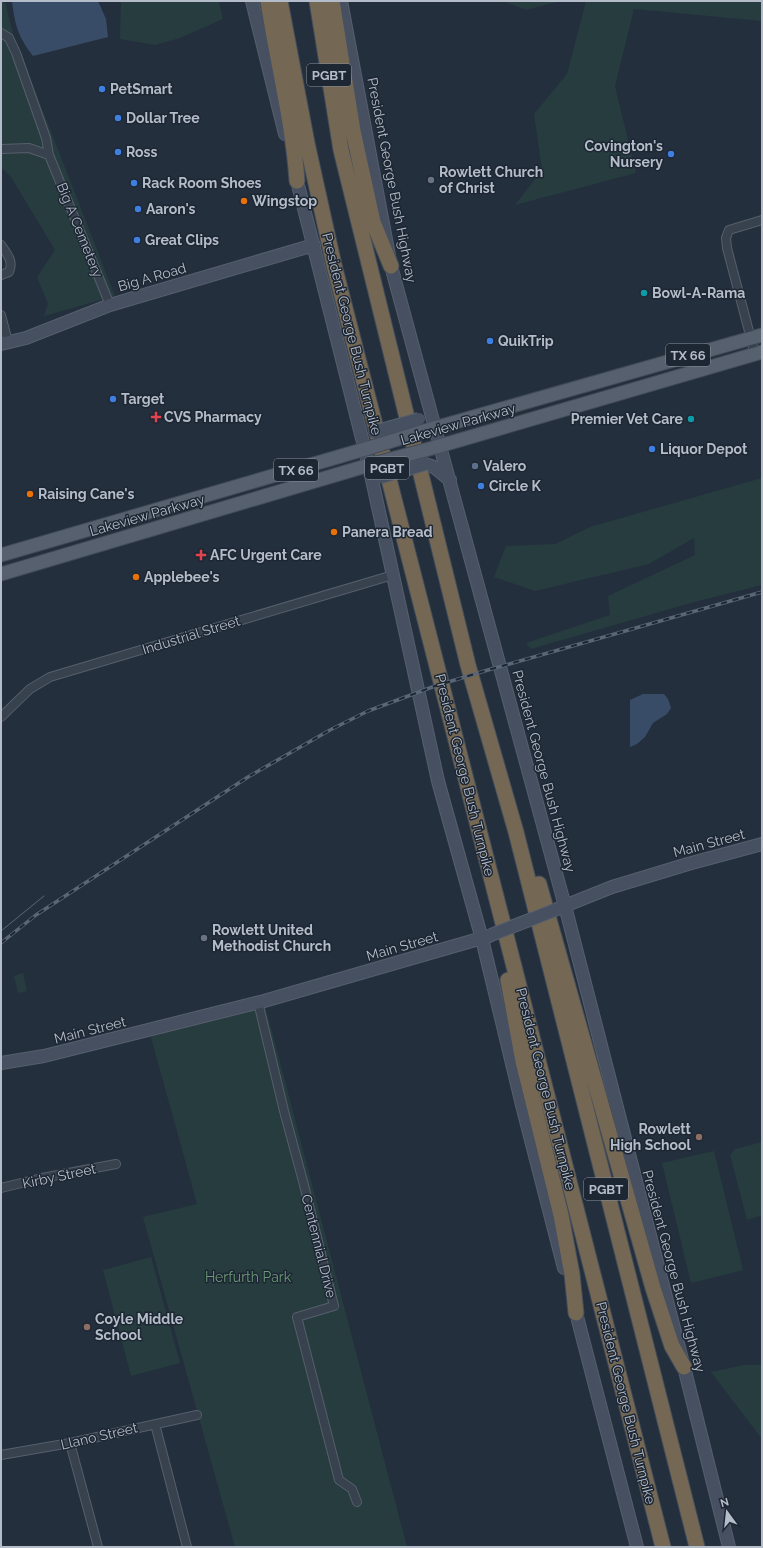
<svg xmlns="http://www.w3.org/2000/svg" width="763" height="1548" font-family="Raleway,sans-serif">
<style>
.green{fill:#263c3f}
.water{fill:#394c67}
.lines{fill:none;stroke-linecap:round;stroke-linejoin:round}
.street-casing{stroke:#565f6c;stroke-width:10}
.secondary-casing{stroke:#565f6c;stroke-width:14}
.primary-casing{stroke:#414a57;stroke-width:15}
.highway-casing{stroke:#434c59;stroke-width:17}
.street{stroke:#38414e;stroke-width:8}
.secondary{stroke:#465061;stroke-width:12}
.primary{stroke:#56606e;stroke-width:13}
.highway{stroke:#746855;stroke-width:15}
.tram{stroke:#5a6575;stroke-width:1}
.rail-casing{stroke:#5a6575;stroke-width:3.5}
.rail{stroke:#1d2633;stroke-width:2;stroke-dasharray:6;stroke-linecap:butt}
.secondary-bridge-casing{stroke:#565f6c;stroke-width:14;stroke-linecap:butt}
.primary-bridge-casing{stroke:#414a57;stroke-width:15;stroke-linecap:butt}
.secondary-bridge{stroke:#465061;stroke-width:12}
.primary-bridge{stroke:#56606e;stroke-width:13}
.shop-dot{fill:#3f7fe0;stroke:#1d2633;stroke-width:1.5}
.worship-dot{fill:#6b7280;stroke:#1d2633;stroke-width:1.5}
.food-dot{fill:#e8710a;stroke:#1d2633;stroke-width:1.5}
.culture-dot{fill:#0f9aa8;stroke:#1d2633;stroke-width:1.5}
.health-dot{fill:#e0444e;stroke:#1d2633;stroke-width:1.5}
.service-dot{fill:#5c6f8a;stroke:#1d2633;stroke-width:1.5}
.education-dot{fill:#8d6e63;stroke:#1d2633;stroke-width:1.5}
.labels{text-anchor:middle;stroke-width:3;stroke-linejoin:round;paint-order:stroke}
.shield{fill:#1d2633;stroke:#878f9c;stroke-width:1}
.shield-label{font-size:13px;font-weight:bold;fill:#b4bcc9}
.poi-label{font-size:14px;font-weight:bold;fill:#b4bcc9;stroke:#1d2633;text-anchor:start}
.street-label{font-size:14px;fill:#b4bcc9;stroke:#1d2633}
.park-label{font-size:14px;fill:#6b9a76;stroke:#1d2633}
</style>
<rect width="100%" height="100%" fill="#242f3e"/>
<path class="green" d="M1 1H5L13 34 115 296 44 316 48 304 37 277 55 250 11 177 1 167Z
M121 1H219L223 19 180 38 155 45 120 39Z
M503 1H561L526 10Z
M586 1H762V21L634 9 615 86 636 173 515 205 542 170 534 114 567 74Z
M762 478V585L694 602 531 649 526 643 610 615 608 596 695 555 694 538 649 564 535 591 494 577 506 546 555 544 590 527Z
M23 973 27 991 18 993 14 976Z
M264 1001 407 1547H235L143 1217 197 1204 150 1034Z
M762 1142V1215L747 1220 730 1155 735 1149Z
M714 1151 743 1270 691 1283 662 1163Z
M151 1257 180 1363 131 1376 103 1270Z
M744 1365H762V1439L711 1372Z"/>
<path class="water" d="M12 1H98L106 19 108 37 33 56C18 36 15 26 12 1Z
M643 694H664L668 699 671 708 667 714 653 723 645 737 637 744 630 747V700Z"/>
<g class="lines">
<defs>
<path id="street" d="M1 33 9 38 16 53 46 138 49 155 29 148 1 149
M49 155 110 305
M1 245C7 254 14 261 9 272L1 275
M1 315 8 342
M755 354 727 248 726 238 729 230 762 220
M1 717 30 689 50 677 393 575
M258 1002 284 1111 304 1185 334 1306 297 1317 339 1480 352 1489 357 1502
M1 1188 42 1178 116 1164
M155 1424 187 1547
M70 1443 98 1547
M1 1455 70 1443 197 1415"/>
<path id="secondary" d="M252 1 285 134
M341 1 391 266 565 906 684 1367 729 1547
M295 173 369 466 438 781 482 939 523 1109 564 1268
M1 344 26 338 110 305 314 245
M425 464 434 467 450 480
M557 909 612 887 688 864 762 844
M1 1063 44 1056 264 1001 489 936
M574 1305 637 1547"/>
<path id="primary" d="M424 431 762 335
M429 449 762 352
M1 555 372 447
M1 574 376 463"/>
<path id="highway" d="M268 1C277 61 293 121 297 181
M280 1 307 143 334 265 663 1547
M317 1 341 150 468 665 516 832 697 1547
M332 1 353 131 373 222 391 266
M539 884 653 1288 672 1346 684 1367
M508 980 523 1061 561 1215 572 1274 576 1313"/>
</defs>
<use href="#street" class="street-casing"/>
<use href="#secondary" class="secondary-casing"/>
<use href="#primary" class="primary-casing"/>
<use href="#highway" class="highway-casing"/>
<use href="#street" class="street"/>
<use href="#secondary" class="secondary"/>
<use href="#primary" class="primary"/>
<use href="#highway" class="highway"/>
<path class="tram" d="M1 931 44 896"/>
<defs>
<path id="rail" d="M1 943 36 915 248 777 330 730 368 711 435 686 488 670 762 592"/>
</defs>
<use href="#rail" class="rail-casing"/>
<use href="#rail" class="rail"/>
<defs>
<path id="secondary-bridge" d="M374 432 419 419
M381 477 425 464
M491 935 555 910"/>
<path id="primary-bridge" d="M372 447 424 431
M376 463 429 449"/>
</defs>
<use href="#secondary-bridge" class="secondary-bridge-casing"/>
<use href="#primary-bridge" class="primary-bridge-casing"/>
<use href="#secondary-bridge" class="secondary-bridge"/>
<use href="#primary-bridge" class="primary-bridge"/>
</g>
<g class="shop-dot">
<circle cx="102" cy="89" r="4"/>
<circle cx="118" cy="118" r="4"/>
<circle cx="118" cy="152" r="4"/>
<circle cx="671" cy="154" r="4"/>
<circle cx="134" cy="183" r="4"/>
<circle cx="138" cy="209" r="4"/>
<circle cx="137" cy="240" r="4"/>
<circle cx="490" cy="341" r="4"/>
<circle cx="113" cy="399" r="4"/>
<circle cx="652" cy="449" r="4"/>
<circle cx="481" cy="486" r="4"/>
</g>
<g class="worship-dot">
<circle cx="431" cy="180" r="4"/>
<circle cx="204" cy="938" r="4"/>
</g>
<g class="food-dot">
<circle cx="244" cy="201" r="4"/>
<circle cx="30" cy="494" r="4"/>
<circle cx="334" cy="532" r="4"/>
<circle cx="136" cy="577" r="4"/>
</g>
<g class="culture-dot">
<circle cx="644" cy="293" r="4"/>
<circle cx="691" cy="419" r="4"/>
</g>
<g class="health-dot">
<path d="M154 411h4v4h4v4h-4v4h-4v-4h-4v-4h4z"/>
<path d="M199 549h4v4h4v4h-4v4h-4v-4h-4v-4h4z"/>
</g>
<circle class="service-dot" cx="475" cy="466" r="4"/>
<g class="education-dot">
<circle cx="699" cy="1137" r="4"/>
<circle cx="87" cy="1327" r="4"/>
</g>
<g class="labels">
<g class="shield">
<rect x="307" y="64" width="44" height="22" rx="3"/>
<rect x="666" y="344" width="44" height="22" rx="3"/>
<rect x="365" y="457" width="44" height="22" rx="3"/>
<rect x="274" y="459" width="44" height="22" rx="3"/>
<rect x="584" y="1178" width="44" height="22" rx="3"/>
</g>
<g class="shield-label">
<text x="329" y="80">PGBT</text>
<text x="688" y="360">TX 66</text>
<text x="387" y="473">PGBT</text>
<text x="296" y="475">TX 66</text>
<text x="606" y="1194">PGBT</text>
</g>
<g class="poi-label">
<text x="110" y="94">PetSmart</text>
<text x="126" y="123">Dollar Tree</text>
<text x="663" y="151" text-anchor="end">Covington's<tspan x="663" dy="16">Nursery</tspan></text>
<text x="126" y="157">Ross</text>
<text x="439" y="177">Rowlett Church<tspan x="439" dy="16">of Christ</tspan></text>
<text x="142" y="188">Rack Room Shoes</text>
<text x="252" y="206">Wingstop</text>
<text x="146" y="214">Aaron's</text>
<text x="145" y="245">Great Clips</text>
<text x="652" y="298">Bowl-A-Rama</text>
<text x="498" y="346">QuikTrip</text>
<text x="121" y="404">Target</text>
<text x="164" y="422">CVS Pharmacy</text>
<text x="683" y="424" text-anchor="end">Premier Vet Care</text>
<text x="660" y="454">Liquor Depot</text>
<text x="483" y="471">Valero</text>
<text x="489" y="491">Circle K</text>
<text x="38" y="499">Raising Cane's</text>
<text x="342" y="537">Panera Bread</text>
<text x="210" y="560">AFC Urgent Care</text>
<text x="144" y="582">Applebee's</text>
<text x="212" y="935">Rowlett United<tspan x="212" dy="16">Methodist Church</tspan></text>
<text x="691" y="1134" text-anchor="end">Rowlett<tspan x="691" dy="16">High School</tspan></text>
<text x="95" y="1324">Coyle Middle<tspan x="95" dy="16">School</tspan></text>
</g>
<g class="street-label">
<text transform="translate(392 180) rotate(79)" y="5">President George Bush Highway</text>
<text transform="translate(80 230) rotate(68)" y="5">Big A Cemetery</text>
<text transform="translate(152 277) rotate(-16)" y="5">Big A Road</text>
<text transform="translate(352 334) rotate(76)" y="5">President George Bush Turnpike</text>
<text transform="translate(458 424) rotate(-16)" y="5">Lakeview Parkway</text>
<text transform="translate(147 515) rotate(-16)" y="5">Lakeview Parkway</text>
<text transform="translate(191 635) rotate(-17)" y="5">Industrial Street</text>
<text transform="translate(544 771) rotate(75)" y="5">President George Bush Highway</text>
<text transform="translate(465 775) rotate(76)" y="5">President George Bush Turnpike</text>
<text transform="translate(709 843) rotate(-15)" y="5">Main Street</text>
<text transform="translate(402 946) rotate(-16)" y="5">Main Street</text>
<text transform="translate(90 1030) rotate(-14)" y="5">Main Street</text>
<text transform="translate(546 1089) rotate(76)" y="5">President George Bush Turnpike</text>
<text transform="translate(59 1176) rotate(-12)" y="5">Kirby Street</text>
<text transform="translate(319 1246) rotate(76)" y="5">Centennial Drive</text>
<text transform="translate(674 1271) rotate(75)" y="5">President George Bush Highway</text>
<text transform="translate(626 1403) rotate(76)" y="5">President George Bush Turnpike</text>
<text transform="translate(99 1436) rotate(-13)" y="5">Llano Street</text>
</g>
<g class="park-label">
<text x="248" y="1282">Herfurth Park</text>
</g>
</g>
<rect width="763" height="1548" fill="none" stroke="#b4bcc9" stroke-width="4"/>
<g transform="translate(727 1512) rotate(345)" stroke="#1d2633" stroke-width="3" paint-order="stroke">
<path d="M0-3L7 15L0 10L-7 15Z" fill="#b4bcc9"/>
<text y="-6" font-size="11" font-weight="bold" text-anchor="middle" fill="#b4bcc9">N</text>
</g>
</svg>
